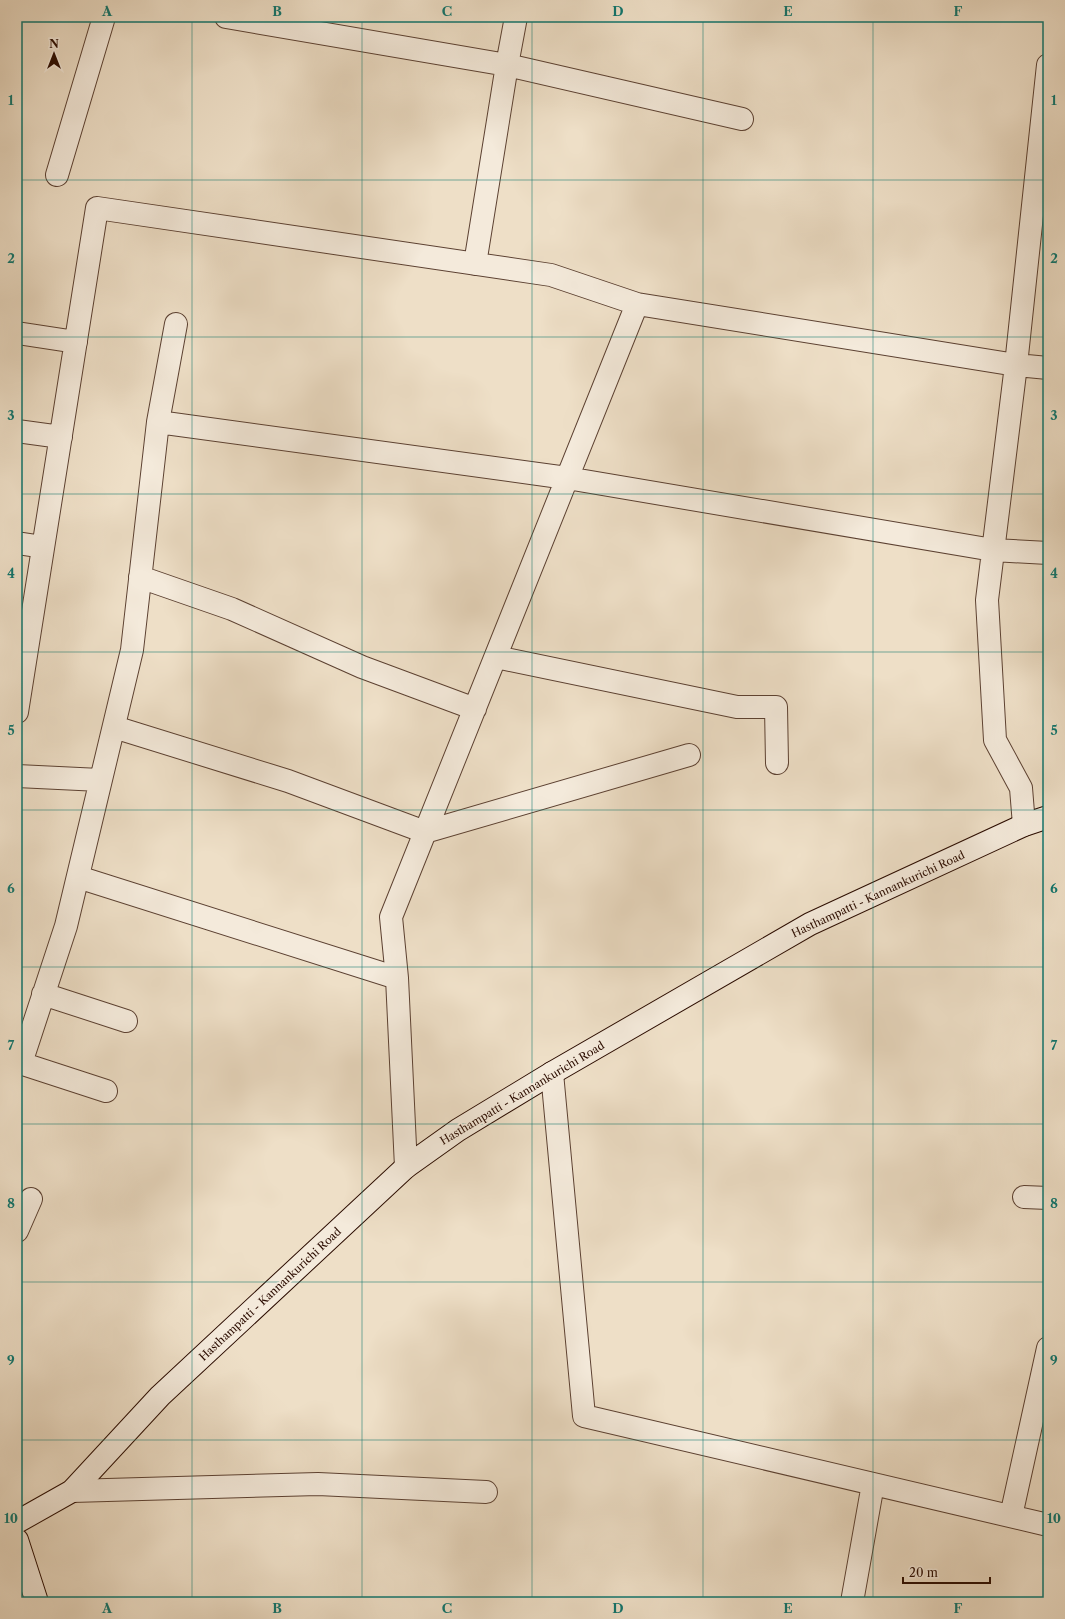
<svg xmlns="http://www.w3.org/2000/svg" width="1065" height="1619" font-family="'Libre Caslon Text',serif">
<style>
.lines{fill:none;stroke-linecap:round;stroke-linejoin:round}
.street-casing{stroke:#5c4132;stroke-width:24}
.secondary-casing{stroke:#2b0c00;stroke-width:24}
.street{stroke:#f4eadb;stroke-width:22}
.secondary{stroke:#f4eadb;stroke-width:22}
.grid{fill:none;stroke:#0f766e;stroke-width:1;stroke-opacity:0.55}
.labels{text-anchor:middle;stroke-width:3.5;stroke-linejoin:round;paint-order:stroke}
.street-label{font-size:11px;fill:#2b0c00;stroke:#f4eadb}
.neatline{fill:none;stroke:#0f766e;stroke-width:1.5}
.grid-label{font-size:13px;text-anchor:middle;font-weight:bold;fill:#0f766e}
</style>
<rect width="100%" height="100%" fill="#eedfc7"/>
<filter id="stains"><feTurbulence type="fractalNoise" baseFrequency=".005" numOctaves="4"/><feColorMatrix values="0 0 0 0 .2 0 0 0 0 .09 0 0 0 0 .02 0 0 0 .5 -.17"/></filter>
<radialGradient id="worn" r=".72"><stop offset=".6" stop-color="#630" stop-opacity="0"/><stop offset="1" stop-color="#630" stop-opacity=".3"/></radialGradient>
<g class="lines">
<defs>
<path id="street" d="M226 17 507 65 516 17
M57 175 104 17
M475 264 507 65 742 119
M637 304 1016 365 1048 368
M17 333 76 342
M158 422 567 478 993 550 1048 553
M17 431 61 437
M17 543 43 547
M140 577 232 609 362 667 475 709
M496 657 737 707H776L777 763
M17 712 97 208 551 275 637 304 391 917 397 978 406 1167
M114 727 288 781 425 832 689 755
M17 776 100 780
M1024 825 1021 788 995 740 987 600 1016 365 1048 65
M78 877 397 978
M43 994 126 1021
M17 1062 106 1091
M21 1063 66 926 132 650 158 422 176 324
M552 1073 584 1416 1048 1525
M1024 1197 1048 1198
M17 1231 31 1199
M72 1491 318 1484 486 1492
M1011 1516 1048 1348
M852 1602 873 1484"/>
<path id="secondary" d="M17 1522 72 1491 160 1396 406 1167 458 1130 552 1073 810 924 1024 825 1048 817
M17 1540 37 1602"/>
</defs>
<use href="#street" class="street-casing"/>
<use href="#secondary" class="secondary-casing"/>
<use href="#street" class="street"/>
<use href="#secondary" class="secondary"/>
</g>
<path class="grid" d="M192 17V1602M362 17V1602M532 17V1602M703 17V1602M873 17V1602M17 180H1048M17 337H1048M17 494H1048M17 652H1048M17 810H1048M17 967H1048M17 1124H1048M17 1282H1048M17 1440H1048"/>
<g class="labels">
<g class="street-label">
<text transform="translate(878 894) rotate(-25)" y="4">Hasthampatti - Kannankurichi Road</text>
<text transform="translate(522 1093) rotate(-31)" y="4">Hasthampatti - Kannankurichi Road</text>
<text transform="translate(270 1294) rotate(-43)" y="4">Hasthampatti - Kannankurichi Road</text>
</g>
</g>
<rect width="1065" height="1619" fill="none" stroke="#eedfc7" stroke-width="44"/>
<g transform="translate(54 54)" stroke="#f4eadb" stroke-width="3" paint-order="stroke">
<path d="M0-3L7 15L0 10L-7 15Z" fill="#2b0c00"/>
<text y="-6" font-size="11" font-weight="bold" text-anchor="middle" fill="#2b0c00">N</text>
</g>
<path d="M903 1577v6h87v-6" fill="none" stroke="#2b0c00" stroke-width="2"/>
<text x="909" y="1577" font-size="12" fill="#2b0c00" stroke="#f4eadb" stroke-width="3" paint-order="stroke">20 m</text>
<rect x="22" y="22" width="1021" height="1575" class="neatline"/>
<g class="grid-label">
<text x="107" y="16">A</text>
<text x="277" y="16">B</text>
<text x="447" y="16">C</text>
<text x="618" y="16">D</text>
<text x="788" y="16">E</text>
<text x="958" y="16">F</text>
<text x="11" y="105">1</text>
<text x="1054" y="105">1</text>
<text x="11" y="263">2</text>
<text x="1054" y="263">2</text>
<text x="11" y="420">3</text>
<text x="1054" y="420">3</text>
<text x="11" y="578">4</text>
<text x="1054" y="578">4</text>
<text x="11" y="735">5</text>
<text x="1054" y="735">5</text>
<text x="11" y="893">6</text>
<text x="1054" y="893">6</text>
<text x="11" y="1050">7</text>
<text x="1054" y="1050">7</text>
<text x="11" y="1208">8</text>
<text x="1054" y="1208">8</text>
<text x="11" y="1365">9</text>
<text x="1054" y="1365">9</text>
<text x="11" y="1523">10</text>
<text x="1054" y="1523">10</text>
<text x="107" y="1613">A</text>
<text x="277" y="1613">B</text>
<text x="447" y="1613">C</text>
<text x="618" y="1613">D</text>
<text x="788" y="1613">E</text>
<text x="958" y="1613">F</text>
</g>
<rect width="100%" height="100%" filter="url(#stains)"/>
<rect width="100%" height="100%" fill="url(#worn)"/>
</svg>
